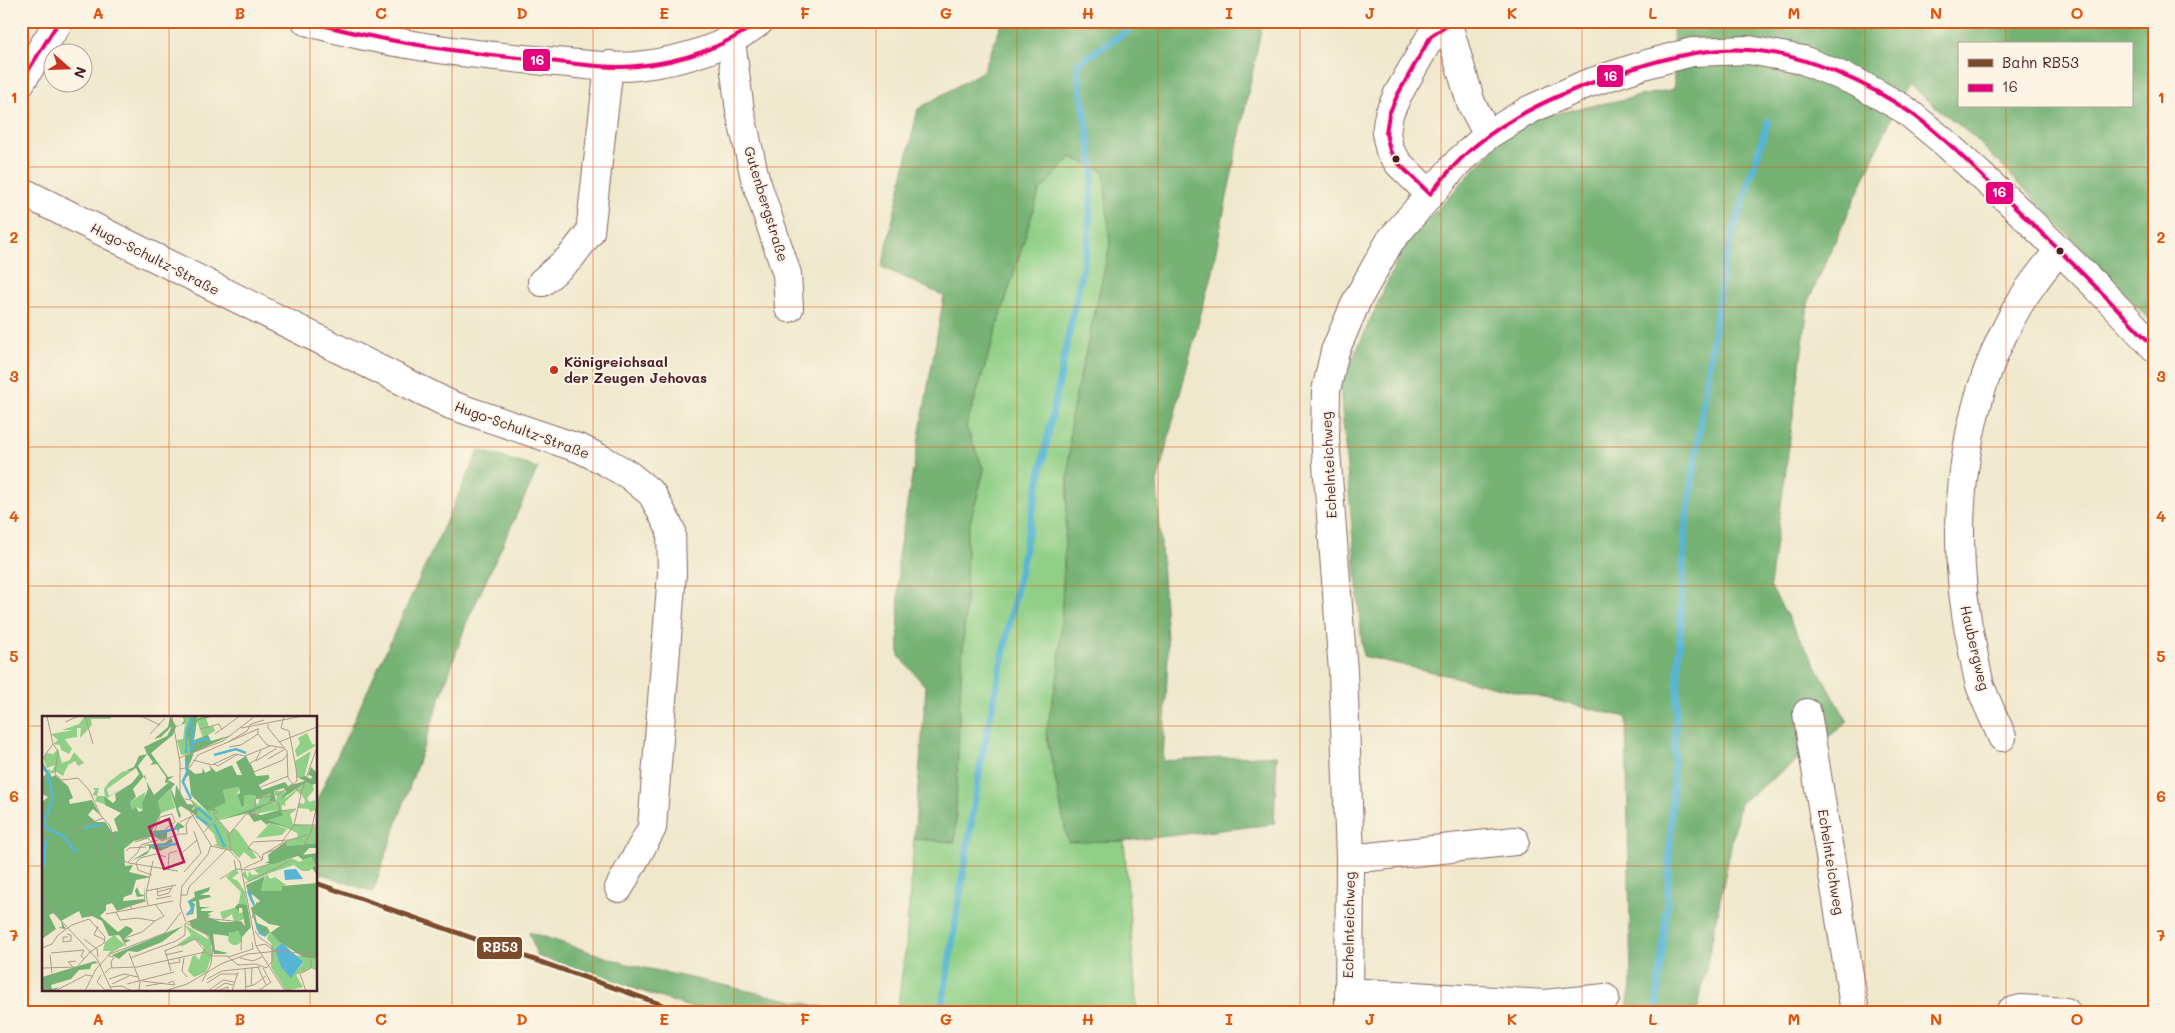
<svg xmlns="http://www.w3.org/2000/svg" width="2175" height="1033" font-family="Mali,sans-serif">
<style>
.green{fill:#90cf86;stroke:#6d7758}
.forest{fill:#74b273;stroke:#5f684f;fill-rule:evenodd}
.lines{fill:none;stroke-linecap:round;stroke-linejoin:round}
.stream{stroke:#57b5d5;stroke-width:7}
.minor-casing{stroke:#846563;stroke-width:30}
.minor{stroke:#fff;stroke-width:28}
.bus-1-casing{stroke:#fcf5e5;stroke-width:8}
.bus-1{stroke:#e5007d;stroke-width:4}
.rail-1-casing{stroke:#fcf5e5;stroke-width:9}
.rail-1{stroke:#7a4b2a;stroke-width:5}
.grid{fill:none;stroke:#e0560e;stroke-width:1;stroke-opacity:0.55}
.bus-dot{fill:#4a1f2b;stroke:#fcf5e5;stroke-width:2}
.poi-dot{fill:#c8321e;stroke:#fcf5e5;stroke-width:2}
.labels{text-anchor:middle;stroke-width:4;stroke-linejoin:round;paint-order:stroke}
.street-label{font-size:14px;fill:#4a1f2b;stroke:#fcf5e5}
.poi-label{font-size:14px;font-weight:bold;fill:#4a1f2b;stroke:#fcf5e5;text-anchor:start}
.inset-river{fill:none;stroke:#57b5d5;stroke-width:2.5}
.inset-road{fill:none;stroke:#ad988c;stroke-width:1}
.view{fill:#c2185b;fill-opacity:0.15;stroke:#c2185b;stroke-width:2.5}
.inset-edge{fill:none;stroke:#4a1f2b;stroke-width:2.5}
.line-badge{stroke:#fcf5e5;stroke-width:2}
.badge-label{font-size:14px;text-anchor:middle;font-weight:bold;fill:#fff}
.neatline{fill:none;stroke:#e0560e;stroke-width:2}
.grid-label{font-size:16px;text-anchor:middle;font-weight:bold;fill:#e0560e}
</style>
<rect width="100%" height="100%" fill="#fcf5e5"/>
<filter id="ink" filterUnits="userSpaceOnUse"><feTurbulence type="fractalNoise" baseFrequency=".02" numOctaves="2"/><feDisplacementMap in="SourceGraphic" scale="10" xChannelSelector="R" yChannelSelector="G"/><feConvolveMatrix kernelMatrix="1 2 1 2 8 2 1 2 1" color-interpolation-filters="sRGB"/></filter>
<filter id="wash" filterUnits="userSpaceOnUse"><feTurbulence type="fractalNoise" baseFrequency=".0096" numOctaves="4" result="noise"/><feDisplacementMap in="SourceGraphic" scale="20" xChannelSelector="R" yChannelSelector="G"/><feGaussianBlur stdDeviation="1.12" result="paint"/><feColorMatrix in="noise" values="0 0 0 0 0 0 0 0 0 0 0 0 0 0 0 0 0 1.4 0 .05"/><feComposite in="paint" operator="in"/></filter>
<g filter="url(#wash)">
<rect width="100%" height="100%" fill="#efe8cc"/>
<path class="green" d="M1071 157 1104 171 1110 245 1071 417 1059 669 1046 734 1068 841H1124L1137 1012H897L906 944 914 839 954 842 960 694 966 598 967 534 984 470 966 427 1039 192Z"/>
<path class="forest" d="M1003 21H1263L1211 275 1157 482 1168 656 1163 761 1277 755 1274 824 1124 841 1068 842 1046 733 1059 669 1071 417 1110 245 1104 171 1071 157 1039 192 966 427 984 470 967 534 966 598 960 694 955 842 914 839 926 687 899 656 898 556 944 296 882 267 918 109 983 71Z
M1673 21H2154V324L1975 138 1907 84 1809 299 1770 586 1848 722 1740 803 1697 1012H1626L1631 987 1626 717 1363 656 1340 387 1404 245 1519 121 1674 89ZM1959 44H2131V106H1959Z
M479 450 538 468 466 624 373 892 316 872V802Z
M529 932 627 964 844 1012H704L537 956Z"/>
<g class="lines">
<path class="stream" d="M941 1012 981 762 1088 241 1093 166 1077 64 1142 21
M1656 1012 1667 905 1685 531 1724 263 1768 121"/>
</g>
</g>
<g filter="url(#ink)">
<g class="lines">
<defs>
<path id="minor" d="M306 21C384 44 465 54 546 61 575 63 607 69 637 66 681 61 725 49 760 21
M1447 21 1471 103 1488 135
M731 41 740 111 755 178 787 274 789 308
M21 82 59 21
M21 191 451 405 581 449 603 460 629 475 652 494 671 530 672 573 652 828 619 888
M1430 194 1399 164 1390 151 1386 133 1389 114 1398 94 1431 36 1448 25
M542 282 570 258 590 232 609 65
M1807 713 1855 1012
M2002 737C1995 720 1986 702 1980 685 1977 674 1975 662 1973 651 1948 541 1958 415 2013 315 2026 291 2042 271 2059 250
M1350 857H1369L1515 841
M1349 992 1544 1004 1605 998
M1349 1012 1350 857 1343 671 1325 438 1326 391 1335 351 1357 300 1390 241 1458 162 1488 135 1529 110 1586 84 1647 64 1692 52 1749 50 1803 60 1856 82 1904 109 1943 141 2010 202 2096 286 2154 347
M2010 1012 2021 1009 2066 1012"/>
</defs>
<use href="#minor" class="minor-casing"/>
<use href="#minor" class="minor"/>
<defs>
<path id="bus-1" d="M307 21C386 43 468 54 550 61 578 64 608 69 637 66 681 62 723 48 760 21
M21 82 59 21
M1430 194C1444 177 1458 160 1475 146 1514 113 1563 92 1611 76 1654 61 1701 47 1748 50 1803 53 1869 83 1914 115 1948 140 1977 172 2008 201 2058 248 2107 297 2154 347
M1430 194 1399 164 1390 151 1386 133 1389 114 1398 94 1431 36 1448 25"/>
</defs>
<use href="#bus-1" class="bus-1-casing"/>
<use href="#bus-1" class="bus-1"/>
<defs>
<path id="rail-1" d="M316 883 683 1012"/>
</defs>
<use href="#rail-1" class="rail-1-casing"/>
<use href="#rail-1" class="rail-1"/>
</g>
</g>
<path class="grid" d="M169 21V717M310 21V717M452 21V1012M593 21V1012M734 21V1012M876 21V1012M1017 21V1012M1158 21V1012M1300 21V1012M1441 21V1012M1582 21V1012M1724 21V1012M1865 21V1012M2006 21V44M2006 106V1012M21 167H2154M21 307H2154M21 447H2154M21 586H2154M21 726H44M316 726H2154M21 866H44M316 866H2154M169 989V1012M310 989V1012"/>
<g class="bus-dot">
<circle cx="1396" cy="159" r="4.5"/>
<circle cx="2060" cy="251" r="4.5"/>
</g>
<circle class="poi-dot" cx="554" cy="370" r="5"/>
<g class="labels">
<g class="street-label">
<text transform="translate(766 204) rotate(73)" y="5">Gutenbergstraße</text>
<text transform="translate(155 259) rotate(27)" y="5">Hugo-Schultz-Straße</text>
<text transform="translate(522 430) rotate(20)" y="5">Hugo-Schultz-Straße</text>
<text transform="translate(1329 465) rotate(-93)" y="5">Echelnteichweg</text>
<text transform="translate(1975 648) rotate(77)" y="5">Haubergweg</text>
<text transform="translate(1831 862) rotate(81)" y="5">Echelnteichweg</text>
<text transform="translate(1349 925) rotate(-89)" y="5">Echelnteichweg</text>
</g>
<g class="poi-label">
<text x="564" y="367">Königreichsaal<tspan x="564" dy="16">der Zeugen Jehovas</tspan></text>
</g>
</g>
<g transform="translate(42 716)">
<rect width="275" height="275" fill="#efe8cc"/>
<path d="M43 0H70L68 3H49L50 9 38 22 39 12H35V21L23 23 30 33 27 38 19 34 18 29 11 28 16 24 9 18 31 14H20L37 8ZM140 0 150 1 145 13 148 38 139 39 135 24 141 23 143 7ZM164 2 167 11 171 10 173 15 161 22 155 5ZM265 17 270 28 275 29 255 41 253 34 258 27 256 22ZM16 33 20 47 28 44 32 36 42 47 36 50 33 45 26 49 21 60 15 56 7 58 6 53 10 55 13 49 5 52 1 42 5 37 11 38ZM269 35 262 62H255L253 45ZM94 52 65 73 67 80 90 67 65 82 71 87 64 83 74 92 53 85 55 80 50 79 53 75 51 72H57L55 80H63L62 73 67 66 80 56ZM265 66H270L272 74 265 82 267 86 273 84 274 94 268 96 267 93 255 92 257 87 262 88 263 84 256 74 243 86 244 90 240 89V95L254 94 248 98 251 108 275 110V127L245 130 244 125 256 121 255 117 227 104 242 99 236 94 212 98 208 96 212 92 176 104 187 117 192 112 196 115 215 142 210 143 202 136 197 142 190 135 171 129 175 128 172 118 153 99 150 84 172 101 166 94 184 87 181 74 198 71 195 79 201 91 207 89 202 90V79H213L214 88 217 87V81L230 77 227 83 233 89 235 81 232 75H243V82ZM128 73 133 92 119 97 116 85ZM103 76 101 94 94 91 90 95 88 86ZM228 107 245 113 240 119 214 122ZM269 141 275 149 267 155H260L252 149 225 158 228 163 233 161 244 169 240 170 241 175H219L224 159 207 166 200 159 203 154 206 162 207 155 210 159 217 158 212 154 234 145 252 143 257 146ZM194 153 197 157 190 162 196 165 203 176 207 198 208 206 207 209 204 189 196 190 199 176 184 161ZM195 191 197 197 202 196 203 201 200 204 192 206 190 198 181 204 178 196ZM143 209 169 225 170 239 164 256 152 261 146 255 150 241 153 239 157 244 162 231 153 223 141 230 135 229 149 219ZM186 222a7 7 0 1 1 14 0a7 7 0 1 1-14 0ZM227 217 240 227 233 233 250 260 261 247 253 239 275 243V255L269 252 254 259 261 271 244 275 229 251 230 228 225 223ZM72 219 83 229 64 240 69 235H61L63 226Z" fill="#90cf86"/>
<path d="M128 0 134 10 139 9 143 3V7L139 9 134 11 131 19 109 37 126 61 132 60 126 64 133 68 129 73 133 82 134 69 145 88 152 89 150 94 156 91 155 100 139 90 136 92 139 100 137 102 128 73 116 85 119 97 110 115 131 113 136 106 143 111 137 113 136 118 135 113 125 116V122L120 124 112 120 92 125 82 133 83 150 91 149 87 156 109 161 94 164 90 178 82 181 81 185 102 183V180L95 181 93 175 95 171 98 178 102 179V169L103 185 75 195 70 187 64 189V194L58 200 76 216 84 210 89 212 91 215 82 223 89 224 83 227 77 219 67 220 60 205 50 200 40 202 37 195 19 205 24 213 16 212 20 211 19 205 12 197 7 199 14 213 0 223V86L6 81 0 78V62L4 58 0 45 10 61 13 59 26 70 31 82 27 84 28 88 50 84 58 99 51 93 46 99 54 106H63L70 116 76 115 72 103 79 97 63 89 62 81 71 87 74 84 73 78 90 67 97 58 94 52 88 55 85 54 92 51 97 40 105 38 102 31 125 20 130 10 119 21 112 23 126 11ZM105 38 111 46 108 49 115 48 124 61 123 67 127 66 112 79 96 50ZM103 59 106 73 100 87 101 94 97 96 94 91 90 94 88 86 94 81 91 73ZM149 0H157L154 3 164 0H172L155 5 152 24 166 19 169 25 190 19 148 38 145 13ZM152 37 146 52 153 58 160 57 161 52 163 57 169 54 167 49 174 56 190 49 195 59H200L194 46 204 40 214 60 227 59V63L217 69 220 74 243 66 246 70 263 65 257 62 263 60 269 63 270 60 266 59 269 51 275 57V67L270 69 265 66 239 83 244 76 242 72 232 75 234 86 227 85 229 77 214 83 213 79H202V90L209 88 200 91 195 79 198 77 197 71 181 74 184 87 172 92 175 95 166 94 172 102 149 79 147 59 139 66 144 57 143 40ZM226 87 209 97 219 99 237 94 242 99 227 104 247 112 227 107 225 109 219 104 212 106 206 97 174 105ZM129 122 131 126 118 131 132 129 118 135 109 132 105 138 89 145 107 134V130L101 129 123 127ZM244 125 245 130 275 127V132H267L261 139 275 137V159L270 152 274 149 269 141 261 144 256 140 231 148 223 147 227 145 226 139ZM223 160 219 175H240V170L275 167V243L261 241 239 227 228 217 238 210 227 208 213 198 215 207 225 211 228 216 224 220 215 214 209 192 218 185 210 178 209 186 204 169ZM168 171 167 175 158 179H168L169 181 157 184 158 191H168L159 193V195H172L165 198 169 199 166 201 179 206H199L203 210 200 192H197V197L193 191 196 188 205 189 209 211 200 221 196 215 187 217V224V220L171 218 173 234 186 237 181 238H172L167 220 150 212 147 205 155 202 154 185 150 186 153 188 151 198 145 199 150 196 146 185 153 181 152 176ZM141 210 120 226 95 236 86 235 77 243 70 239ZM53 245 56 247 50 248 48 253 37 254 29 263 9 269 10 273 17 271 12 275H0V261Z" fill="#74b273" fill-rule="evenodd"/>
<path d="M254 153 261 163 243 164 242 154ZM240 227 261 246 249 262 239 251 233 233Z" fill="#57b5d5"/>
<path class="inset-river" d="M152 26 167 22M148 36 151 27 150 15 153 9M144 37 145 14 150 2M172 39 194 33 204 37M144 43 145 56 141 66 149 83M0 50 6 58 11 83 2 106 4 112 19 119M156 92 170 104M154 100 167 109M172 108 183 131M41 112 60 108M19 118 35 137M113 118 136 112M109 130 135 128M2 150 4 123M206 175 212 189M145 199 151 192 147 185M215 209 218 217 224 220"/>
<path class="inset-road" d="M5 0 11 28 16 35 13 58 20 64 36 62 47 74 59 100 68 110 71 120 67 138 87 147 136 155M43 0 51 28M99 0 118 9M130 0 138 47V79L169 129 166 138 140 170 138 190 144 206M242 0 239 12 247 15 254 52 255 65 250 69M23 6 37 0M199 12 261 0M216 12V18L225 29 242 32M158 13 177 8 180 14M108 18 123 2M173 18 198 0M186 26 205 15 209 8 222 4M237 26 275 11M187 31 199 29 216 18M219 34 214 44 208 47 212 56 241 44 246 38M193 38 203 40 228 30M137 42 181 25 213 0M0 43 11 28M226 43 243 33M151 44 170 49 193 38M214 45 235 32M172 48 176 50 196 38M138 53 148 51 156 39 216 13M219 71 246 60M259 77 275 31M176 95 171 98 186 115 189 135M213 99V83L237 78 250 68M138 106 152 99 155 93 149 84 143 83M252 109H275M123 113 133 106 130 98 118 101 111 119 120 125 137 118M162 116 175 103M25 117 61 102M137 118H145L144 108 149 101M186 120 204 98 215 99 219 91 229 86 237 88 238 95 254 93M93 126 106 122 110 126M169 130 187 134 198 146 214 230 243 275M84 135 87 132 104 131M141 136 155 124M222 138 240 127M192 144 194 153 207 154 228 148M220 144 221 138 244 130 240 126 252 109 259 79 246 62 245 35 226 12V8M220 144 215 137 206 132 211 126 247 124 265 119M86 146 96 136 99 129 116 124M94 147 98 142 114 138 124 141M94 147 96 154 110 159M202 152 220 144M126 153 127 137 135 135M142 156 159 137 152 115M178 163 194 153M203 167 244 147 259 134 269 116 275 88M115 172 116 180 127 177 131 169M104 175 134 169M0 176 8 193 55 243 70 275M115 176 130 172M138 179H145L147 171 185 133M114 183 129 180M106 189 104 178 111 145M89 193V189L104 185M74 196 78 204 95 202 113 205 122 200 113 188M64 198 131 185M210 202 215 186M145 206 162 202 200 206 199 234M144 207 165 219 171 230 169 248 160 266M56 210 52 219 63 224M25 218 29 219V225L21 226V221H26M42 223 55 233 56 241M84 230 80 223 100 216 113 205M214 230 223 228 233 235M0 232 10 228 16 219 30 209 47 203 63 221 62 227 48 236 35 251 0 252M123 234 129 255M122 235 153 223 164 236M9 237 42 234 39 240 43 243M87 237 98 266 97 275M8 239 10 257M123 239 141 235M67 240 72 241 69 246 70 252M186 241 211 233 210 226M88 242 134 225 143 219V207M142 242 140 255 145 261M198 242 211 245 220 241M126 248 138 246 137 242M216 251 224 269M32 252 26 246 34 245M221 252 229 267M203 253 204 275M63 257 68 252 95 251 163 236 170 240H185L196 249 214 248 224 252 230 246V230L218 222 213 215M59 259 55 266 63 274H68M67 263 82 258 96 261M165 263 180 255 218 251M100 265 133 269 131 265 126 267M165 267 179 258H195M70 268 87 260M85 268 132 256M104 270 121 267M209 270 210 252M67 271 80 270 90 275M203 271 212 269 224 260M13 275 44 259 50 260M43 275 54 253 68 238 123 217 139 196M123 275 145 268 181 247 206 238 236 235 275 239M166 275 181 264 192 266M171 275 183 267 191 269M175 275 186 271V275M190 275 196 256M216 275 229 266M264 275 258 258 269 252V244"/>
<path class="view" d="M127 103 142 146 122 153 107 111Z"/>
<rect width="275" height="275" class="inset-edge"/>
</g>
<g class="line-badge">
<rect x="522" y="48" width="29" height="24" rx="5" fill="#e5007d"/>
<rect x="1596" y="64" width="28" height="24" rx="5" fill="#e5007d"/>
<rect x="1985" y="181" width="29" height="24" rx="5" fill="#e5007d"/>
<rect x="476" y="936" width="47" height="24" rx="5" fill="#7a4b2a"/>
</g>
<g class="badge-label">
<text x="537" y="65">16</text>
<text x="1610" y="81">16</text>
<text x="1999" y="197">16</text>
<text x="500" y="952">RB53</text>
</g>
<rect width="2175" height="1033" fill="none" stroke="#fcf5e5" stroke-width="55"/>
<rect x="1958" y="42" width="175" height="65" fill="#fcf5e5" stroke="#b59f9b"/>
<rect x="1968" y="59" width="25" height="8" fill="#7a4b2a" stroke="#b59f9b"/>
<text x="2002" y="68" font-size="15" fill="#4a1f2b">Bahn RB53</text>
<rect x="1968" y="84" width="25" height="8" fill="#e5007d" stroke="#b59f9b"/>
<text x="2002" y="92" font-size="15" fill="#4a1f2b">16</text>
<g transform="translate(68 68) rotate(110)"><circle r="24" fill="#fcf5e5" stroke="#b59f9b"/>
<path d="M0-4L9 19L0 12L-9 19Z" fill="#c8321e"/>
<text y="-8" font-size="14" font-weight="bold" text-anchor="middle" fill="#4a1f2b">N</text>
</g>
<rect x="28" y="28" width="2120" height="978" class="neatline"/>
<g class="grid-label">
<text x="98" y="19">A</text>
<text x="240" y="19">B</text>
<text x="381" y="19">C</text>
<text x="522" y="19">D</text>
<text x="664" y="19">E</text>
<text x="805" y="19">F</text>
<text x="946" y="19">G</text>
<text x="1088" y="19">H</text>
<text x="1229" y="19">I</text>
<text x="1370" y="19">J</text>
<text x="1512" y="19">K</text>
<text x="1653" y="19">L</text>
<text x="1794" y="19">M</text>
<text x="1936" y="19">N</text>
<text x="2077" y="19">O</text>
<text x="14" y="103">1</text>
<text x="2161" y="103">1</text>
<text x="14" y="243">2</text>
<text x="2161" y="243">2</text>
<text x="14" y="382">3</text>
<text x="2161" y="382">3</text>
<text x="14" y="522">4</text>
<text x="2161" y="522">4</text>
<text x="14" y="662">5</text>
<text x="2161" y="662">5</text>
<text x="14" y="802">6</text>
<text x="2161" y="802">6</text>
<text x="14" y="941">7</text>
<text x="2161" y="941">7</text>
<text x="98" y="1025">A</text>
<text x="240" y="1025">B</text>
<text x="381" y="1025">C</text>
<text x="522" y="1025">D</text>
<text x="664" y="1025">E</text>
<text x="805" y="1025">F</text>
<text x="946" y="1025">G</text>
<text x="1088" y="1025">H</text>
<text x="1229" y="1025">I</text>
<text x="1370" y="1025">J</text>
<text x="1512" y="1025">K</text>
<text x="1653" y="1025">L</text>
<text x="1794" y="1025">M</text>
<text x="1936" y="1025">N</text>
<text x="2077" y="1025">O</text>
</g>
</svg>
